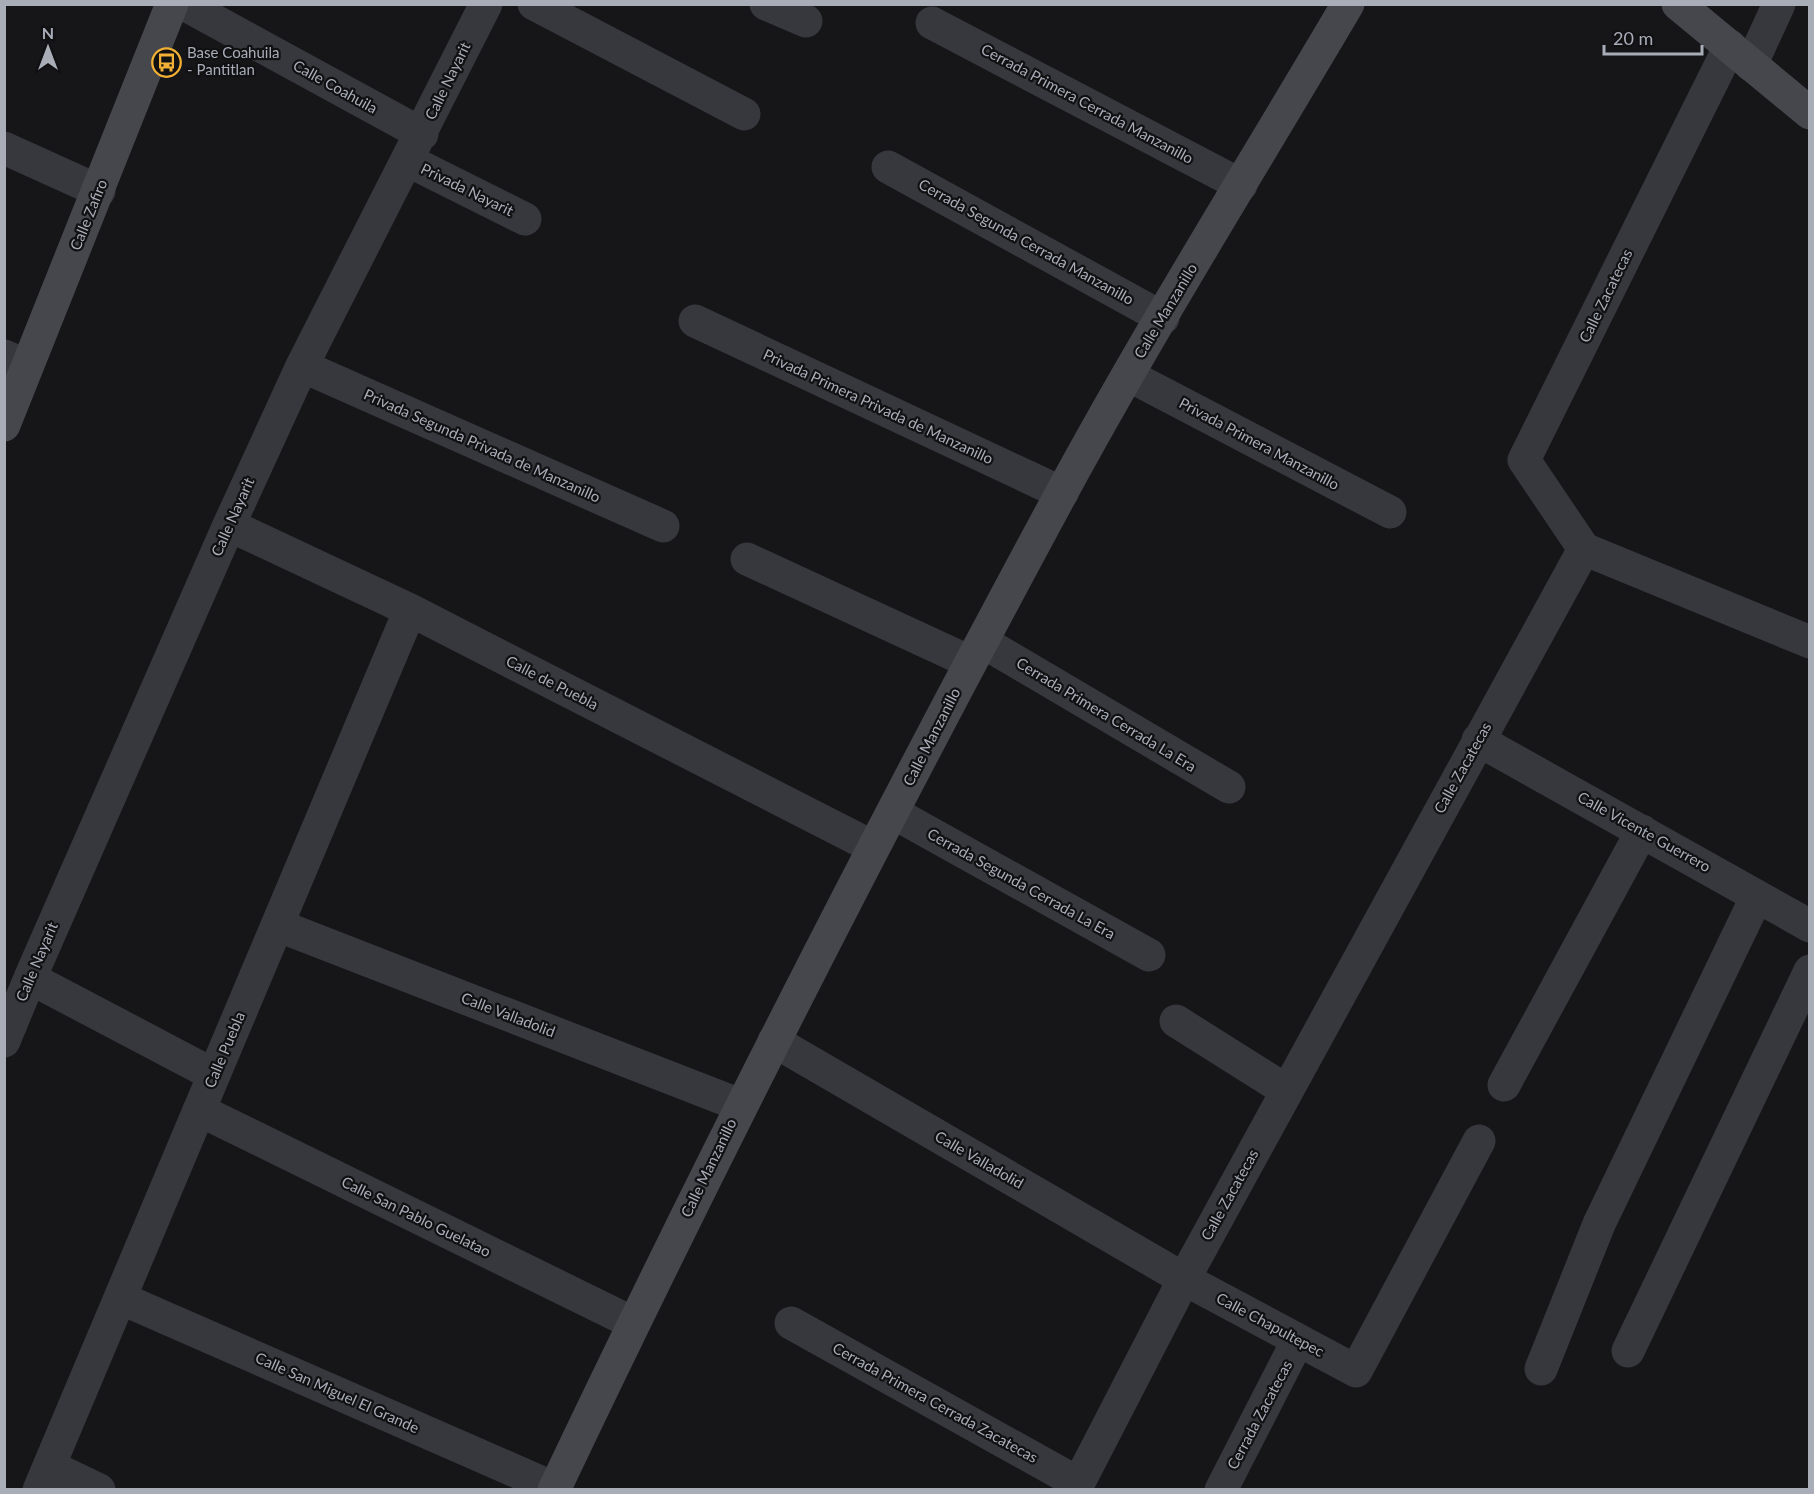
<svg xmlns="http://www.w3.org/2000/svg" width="1814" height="1494" font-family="Lato,sans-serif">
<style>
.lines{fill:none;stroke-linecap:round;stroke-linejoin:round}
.street{stroke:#37383d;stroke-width:33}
.secondary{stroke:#45474d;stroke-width:33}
.labels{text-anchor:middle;stroke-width:4.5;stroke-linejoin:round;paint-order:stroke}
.poi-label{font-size:15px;fill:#a8adb8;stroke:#111113;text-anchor:start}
.street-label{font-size:15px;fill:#a8adb8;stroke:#111113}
</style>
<rect width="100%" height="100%" fill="#161618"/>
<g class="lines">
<path class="street" d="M184 4 422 134
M534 4 744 114
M766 4 806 21
M932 23 1241 185
M1751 65 1779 4
M4 148 99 191
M409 161 525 219
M888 167 1163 318
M695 321 1062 493
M4 356 27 366
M302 366 663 526
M1128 375 1390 512
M229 525 410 610 873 847
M1584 549 1810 642
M747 559 970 662
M983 642 1229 787
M1478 740 1810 926
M894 813 1149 955
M277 925 740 1105
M30 978 214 1075
M1176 1021 1287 1091
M4 1041 30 978 229 525 302 366 486 4
M774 1041 1184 1279 1356 1371 1479 1141
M1504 1085 1642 831
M199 1110 633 1323
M120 1298 554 1488
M791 1323 1078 1483
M1628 1351 1810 971
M1541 1369 1599 1224 1757 896
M49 1466 99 1490
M39 1490 410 610
M1075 1490 1184 1279 1584 549 1524 460 1730 46
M1221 1490 1298 1340"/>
<path class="secondary" d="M1678 4 1810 113
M4 425 172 4
M554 1490C714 1153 884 822 1061 494 1151 328 1252 167 1348 4"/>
</g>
<defs>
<symbol id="bus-ring" viewBox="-11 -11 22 22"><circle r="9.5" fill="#111113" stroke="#f2b134" stroke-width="1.5"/><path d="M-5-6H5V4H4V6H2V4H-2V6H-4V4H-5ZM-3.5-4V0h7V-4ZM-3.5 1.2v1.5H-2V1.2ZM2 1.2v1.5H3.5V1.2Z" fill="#f2b134"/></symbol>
</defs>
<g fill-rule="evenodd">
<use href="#bus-ring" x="150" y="46" width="33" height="33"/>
</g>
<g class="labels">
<g class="poi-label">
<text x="187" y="58">Base Coahuila<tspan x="187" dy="17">- Pantitlan</tspan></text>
</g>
<g class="street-label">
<text transform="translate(448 81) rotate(-64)" y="5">Calle Nayarit</text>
<text transform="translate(335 87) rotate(29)" y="5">Calle Coahuila</text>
<text transform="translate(1087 104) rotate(28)" y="5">Cerrada Primera Cerrada Manzanillo</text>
<text transform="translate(467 190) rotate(26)" y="5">Privada Nayarit</text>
<text transform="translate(89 215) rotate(-68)" y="5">Calle Zafiro</text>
<text transform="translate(1026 242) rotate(29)" y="5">Cerrada Segunda Cerrada Manzanillo</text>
<text transform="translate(1606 296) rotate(-64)" y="5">Calle Zacatecas</text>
<text transform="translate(1166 311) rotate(-59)" y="5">Calle Manzanillo</text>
<text transform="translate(878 407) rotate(25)" y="5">Privada Primera Privada de Manzanillo</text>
<text transform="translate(1259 444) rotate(28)" y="5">Privada Primera Manzanillo</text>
<text transform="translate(482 446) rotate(24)" y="5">Privada Segunda Privada de Manzanillo</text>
<text transform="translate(233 517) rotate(-66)" y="5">Calle Nayarit</text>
<text transform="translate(552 683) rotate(27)" y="5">Calle de Puebla</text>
<text transform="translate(1106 715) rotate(31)" y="5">Cerrada Primera Cerrada La Era</text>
<text transform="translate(932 737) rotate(-63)" y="5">Calle Manzanillo</text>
<text transform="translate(1463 768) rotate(-61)" y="5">Calle Zacatecas</text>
<text transform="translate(1644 832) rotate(29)" y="5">Calle Vicente Guerrero</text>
<text transform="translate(1021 884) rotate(29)" y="5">Cerrada Segunda Cerrada La Era</text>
<text transform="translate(37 962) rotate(-67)" y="5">Calle Nayarit</text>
<text transform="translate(508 1015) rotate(21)" y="5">Calle Valladolid</text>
<text transform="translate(225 1050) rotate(-67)" y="5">Calle Puebla</text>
<text transform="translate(979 1160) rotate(30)" y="5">Calle Valladolid</text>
<text transform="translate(709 1168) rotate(-64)" y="5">Calle Manzanillo</text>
<text transform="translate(1230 1195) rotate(-61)" y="5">Calle Zacatecas</text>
<text transform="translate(416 1217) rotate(26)" y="5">Calle San Pablo Guelatao</text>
<text transform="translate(1270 1325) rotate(28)" y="5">Calle Chapultepec</text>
<text transform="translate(337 1393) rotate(24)" y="5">Calle San Miguel El Grande</text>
<text transform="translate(935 1403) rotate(29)" y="5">Cerrada Primera Cerrada Zacatecas</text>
<text transform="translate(1260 1415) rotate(-62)" y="5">Cerrada Zacatecas</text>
</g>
</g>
<rect width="1814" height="1494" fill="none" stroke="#a8adb8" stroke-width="12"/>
<g transform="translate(48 48)" stroke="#111113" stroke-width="4.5" paint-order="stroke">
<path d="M0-4.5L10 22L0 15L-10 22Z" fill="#a8adb8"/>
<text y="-9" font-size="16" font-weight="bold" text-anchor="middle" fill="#a8adb8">N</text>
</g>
<path d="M1604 45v9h98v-9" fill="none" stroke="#a8adb8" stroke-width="3"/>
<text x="1613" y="45" font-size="18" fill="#a8adb8" stroke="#111113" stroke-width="4.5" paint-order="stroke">20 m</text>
</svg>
